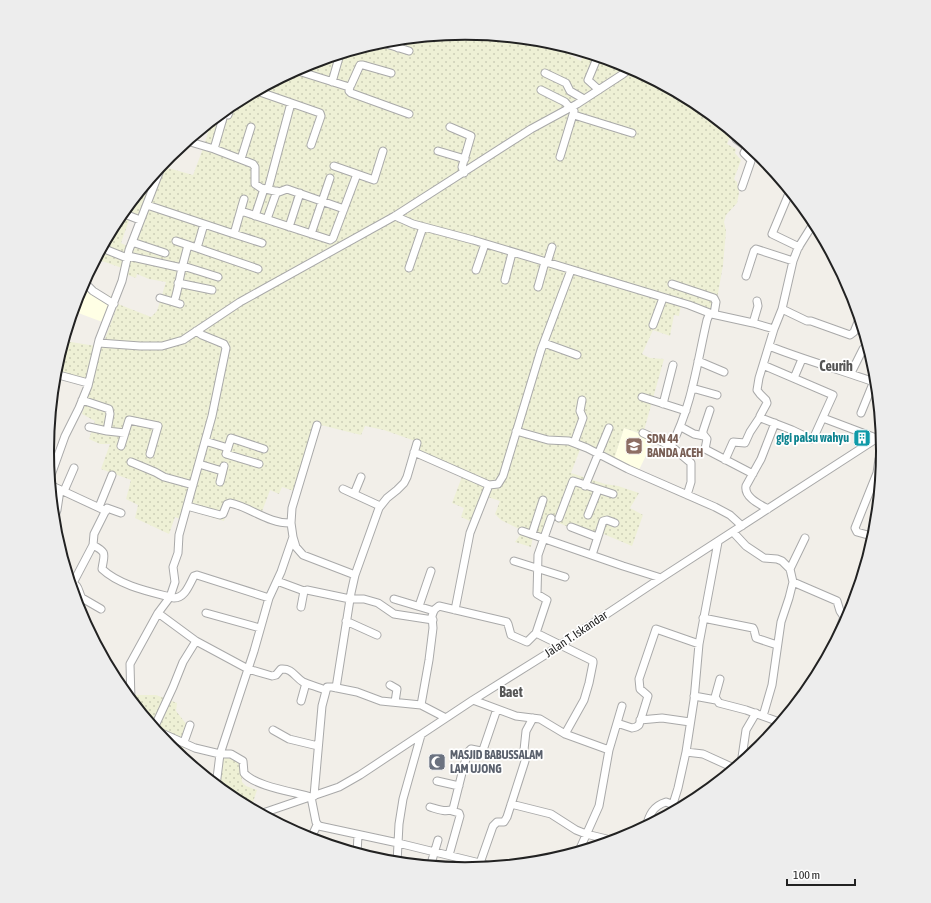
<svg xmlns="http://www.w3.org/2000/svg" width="931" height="903" font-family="'Asap Condensed',sans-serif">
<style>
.education{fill:#ffffe5}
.farmland{fill:url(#farmland-dots);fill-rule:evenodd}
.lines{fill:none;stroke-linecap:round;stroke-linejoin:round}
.minor-casing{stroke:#a9a9a9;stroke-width:9}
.minor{stroke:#fff;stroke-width:7}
.labels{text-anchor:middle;stroke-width:3.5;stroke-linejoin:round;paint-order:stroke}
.culture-label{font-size:12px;font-weight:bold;fill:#0d838f;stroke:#fff;text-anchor:end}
.education-label{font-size:12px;font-weight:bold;fill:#785e54;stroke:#fff;text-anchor:start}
.street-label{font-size:12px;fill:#222;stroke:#fff}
.worship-label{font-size:12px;font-weight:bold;fill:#5b616d;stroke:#fff;text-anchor:start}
.quarter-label{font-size:14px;font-weight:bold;fill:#555;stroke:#fff}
.rim{fill:none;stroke:#222;stroke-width:2}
</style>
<defs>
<pattern id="farmland-dots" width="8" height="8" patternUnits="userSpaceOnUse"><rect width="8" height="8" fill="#eef0d5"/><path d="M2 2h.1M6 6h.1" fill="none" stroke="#ccceb7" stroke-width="1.8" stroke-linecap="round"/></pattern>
</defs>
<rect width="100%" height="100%" fill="#f2efe9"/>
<path class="education" d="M82 286 114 297 105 323 73 311Z
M624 428 643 435 653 441 638 472 613 462Z"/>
<path class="farmland" d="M466 33 547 41 571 48 568 54 581 61 584 52 626 65 636 71 633 73 655 84 659 82 698 104 732 132 727 144 736 149 735 153 741 160 734 179 737 182 739 193 737 203 726 215 724 222 726 231 723 265 714 316 681 305 679 316 674 315 670 336 653 330 642 354 650 358 664 359 643 434 624 428 613 462 581 447 571 473 605 484 618 486 639 493 630 508 643 515 632 546 601 533 595 536 570 528 553 520 544 538 533 536 531 547 515 542 523 531 501 520 495 514 500 501 488 497 477 524 461 517 464 508 452 503 463 474 415 454 418 442 384 430 365 426 361 435 317 424 294 491 282 487 279 494 270 490 260 517 229 505 224 521 188 510 185 521 175 517 169 534 135 518 138 505 126 499 131 480 101 469 110 444H100L89 439 95 421 82 414 91 385 55 375 63 343 71 342 102 347 118 304 151 317 157 311 166 282 149 279 137 274 136 278 128 275V270L96 259 118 219 172 153 168 168 193 175 204 146 211 122 233 103 306 65 384 41ZM129 220 139 223 129 247 121 243Z
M134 695H156L177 703 176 711 187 725 182 757 169 747 133 703Z
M225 757 241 763 242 782 246 786 257 790 253 802 233 799 216 785 223 758Z"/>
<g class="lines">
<defs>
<path id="minor" d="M380 42 409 51
M398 48 401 39
M598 56 588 80 599 90
M295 70 349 87 351 85 360 65H363L391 73
M545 73 566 83 570 91 584 99
M332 82 340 54
M350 87 349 91 351 93 409 114
M541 90 565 102 570 108
M257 91 320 113 321 116 311 145
M228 115 231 105
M574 115 632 133
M450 127 471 136 462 167 464 173
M736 135V139L747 147
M187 141 214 149 253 164 255 167V184L261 188 279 192 287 189 344 209
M214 149 223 118
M438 151 465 159
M560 157 574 111
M241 159 251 127
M334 166 374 180 383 151
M773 173 778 175
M742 187 751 161 750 159 744 153 748 145
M268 189 291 103
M790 191 772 234 799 247
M147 205 234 234 244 199
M241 211 330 240 333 238 357 174
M122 213 140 220
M255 216 263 192
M395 216 413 224 473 240 689 305 712 314
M267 219 277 191
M289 227 300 193
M234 234 262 243
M311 234 330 178
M176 241 188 245
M132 242 165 253
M102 248 127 258
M197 248 258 269
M128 256 182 268 188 245 197 248 204 224
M547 263 552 247
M183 266 218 277
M409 268 423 227
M476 270 485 244
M746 276 754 251 756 249 793 261
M505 280 512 253
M84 282 93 291 114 304
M178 283 212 290
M672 284 714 298 716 302 714 314
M538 287 545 262
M160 298 180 304
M174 302C178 291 179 280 182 268
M782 309 807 321H811L850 335 854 332 860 317
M753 323 758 306 757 301
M653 325 663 298
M99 343 140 346H162L183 340 240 302 395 216 531 129 577 104 623 74 631 68
M544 343 577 355
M769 346C804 360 841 370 877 383
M698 361 724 372
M763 365 833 395 813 439H811L792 430 761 418 760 416 767 403 766 400 760 394 757 390 759 378 774 329 782 309 793 261 798 248 815 221
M851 373 863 349
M55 374 88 383
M794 378 802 359
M692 388 717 395
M642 397 686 411
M82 400 109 409 110 414 107 431 89 427
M663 404 673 365
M710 410 703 431V434L707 439 705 449 753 474
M861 413 874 381
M823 418 876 438
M317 425 292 508 291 523 293 537 296 547 303 555 355 575
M681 427 694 434 704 436
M107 431 125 433
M516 431 548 440 569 441 587 448 628 469 715 507 730 515 742 526
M643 433 671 446 691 463V482L687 495
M205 441 228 448
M574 443 583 418 580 411 582 400
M121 446 129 420 158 426 150 454
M671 446C692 406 697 363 707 320L709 315 712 314 753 323 774 329
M414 452 489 485 470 533 455 610
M725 460 733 442 745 443 750 432 760 417
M131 462 155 472 164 477 193 485
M199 464 222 471
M259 464 226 454 231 438 264 449
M50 478 65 436 79 408 88 386 99 340 122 281 129 250 162 165
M220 482 224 466
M50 485 106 511
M489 485 498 484 503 476 541 350 571 270
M585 486 609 428
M343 489 380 506 379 508
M64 491 74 468
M354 494 361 477
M187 506 220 515 223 514 227 504 230 503C250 507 269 524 291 523
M99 507 112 475
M768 509C759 504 744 497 746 486L761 459 775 423
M121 513 107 508 94 534 93 545C108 553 104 554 102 569 120 586 151 592 174 598 185 598 189 585 194 576L197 575 269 598
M588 515 598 490
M559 518 573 481 613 494
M54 519 57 510 60 490
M571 527 597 537
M522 531 623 566 661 578
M733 532 746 546 764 558 777 559 782 561 790 569 793 582 789 598 781 622 772 685 763 716
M532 534 543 500
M875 537 857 532 855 528 877 473 879 459 881 456H884
M592 555 603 521 607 520 615 523
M514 561 565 577
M790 569 805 538
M277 581 304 591
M70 582C80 585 78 592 82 598L101 609
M793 582 837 601 840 611 844 617 832 649
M73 583 93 545
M394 599 434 611
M419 606 431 571
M301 607 304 591 307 590 350 599H364L378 603 394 614 433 620
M158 613 196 641 248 669 272 676 276 675 281 669C292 668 295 677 303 682 310 685 318 687 325 690
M206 613 260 628
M703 618 753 628 754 630 756 638 777 645
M346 621 377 635
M536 633 593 661V663L589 683 584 700 565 734
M827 659 829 656
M720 679 715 697 719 703 746 710 782 723
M390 685 397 689 395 702
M336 688 351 593 355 575 379 508 387 498 397 490 404 483 407 477 417 443
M694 696 716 700
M131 700 130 664 158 613 170 597 175 582 173 567 178 553 179 535 212 416 226 348 224 344 202 335 196 331
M473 700 516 716 540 719 565 734 609 750
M301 701 306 683
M421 705 446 718
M640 720 662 718 690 722
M617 723 632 728 636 727 639 725 648 696 640 689 639 679 656 629 699 644
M154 728 173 687 183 662 196 641
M155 730 195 748 220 754H231L243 761 244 773C254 786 294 792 311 797L316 822 319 826 398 843 496 867
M273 730 289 739 318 746
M184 742 190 725
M686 752 703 754 736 769
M741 764 746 730 756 713
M437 781 459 786
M216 786 220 754 254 651 269 598 281 572 293 537
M314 796 322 706 327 687H332L357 692 381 701 421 705 429 660 433 628 432 616 434 610 439 606 507 622 508 624 511 635 527 642 536 633 547 600 537 594 538 555 551 518
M697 800 701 797
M511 804 551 814 576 830 586 834 615 841
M673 804 678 788 686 752 694 700 699 644 718 542
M430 807C437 809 446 813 453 809L464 765 469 751 471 749 481 751 483 750 497 709
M260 814 339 787 360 775 473 700 545 655 661 578 882 435
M646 827C649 815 653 806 666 802L682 808
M310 840 317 825
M578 853 599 806 609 750 622 706
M357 854 358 835
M449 855 460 816 459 813 452 811
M397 863 399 824 403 799 421 735
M480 863 493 826 497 822H504L507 817 525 761 524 750 526 731 533 718
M430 867 438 840"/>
</defs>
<use href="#minor" class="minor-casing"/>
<use href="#minor" class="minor"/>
</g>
<defs>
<symbol id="building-square" viewBox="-11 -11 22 22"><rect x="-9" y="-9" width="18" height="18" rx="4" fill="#0f9aa8" stroke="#fff"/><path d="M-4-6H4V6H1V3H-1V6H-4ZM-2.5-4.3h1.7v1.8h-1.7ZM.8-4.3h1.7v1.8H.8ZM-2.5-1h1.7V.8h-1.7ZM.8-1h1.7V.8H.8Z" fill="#fff"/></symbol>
<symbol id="school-square" viewBox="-11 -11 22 22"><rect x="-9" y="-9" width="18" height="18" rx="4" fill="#8d6e63" stroke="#fff"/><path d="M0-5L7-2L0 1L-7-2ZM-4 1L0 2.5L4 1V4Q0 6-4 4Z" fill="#fff"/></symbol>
<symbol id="mosque-square" viewBox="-11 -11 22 22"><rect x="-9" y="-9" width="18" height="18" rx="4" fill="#6b7280" stroke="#fff"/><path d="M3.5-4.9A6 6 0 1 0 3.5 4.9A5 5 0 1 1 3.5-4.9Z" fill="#fff"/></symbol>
</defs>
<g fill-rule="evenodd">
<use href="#building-square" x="852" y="428" width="20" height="20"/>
<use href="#school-square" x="624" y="436" width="20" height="20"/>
<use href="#mosque-square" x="427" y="752" width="20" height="20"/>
</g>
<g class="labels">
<g class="culture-label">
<text x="849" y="442">gigi palsu wahyu</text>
</g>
<g class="education-label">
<text x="647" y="443">SDN 44<tspan x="647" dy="14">BANDA ACEH</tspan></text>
</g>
<g class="street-label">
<text transform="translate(576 634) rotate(-34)" y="4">Jalan T. Iskandar</text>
</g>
<g class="worship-label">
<text x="450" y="759">MASJID BABUSSALAM<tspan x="450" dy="14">LAM UJONG</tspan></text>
</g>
<g class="quarter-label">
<text x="836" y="371">Ceurih</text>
<text x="511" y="697">Baet</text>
</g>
</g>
<path d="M0 0H931V903H0ZM54 451a411 411 0 1 1 822 0a411 411 0 1 1-822 0Z" fill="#ededed" fill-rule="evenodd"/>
<path class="rim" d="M54 451a411 411 0 1 1 822 0a411 411 0 1 1-822 0Z"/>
<path d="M787 879v6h68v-6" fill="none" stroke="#222222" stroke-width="2"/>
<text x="793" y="879" font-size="12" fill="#222222" stroke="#ffffff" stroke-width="3" paint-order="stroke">100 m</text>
</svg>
